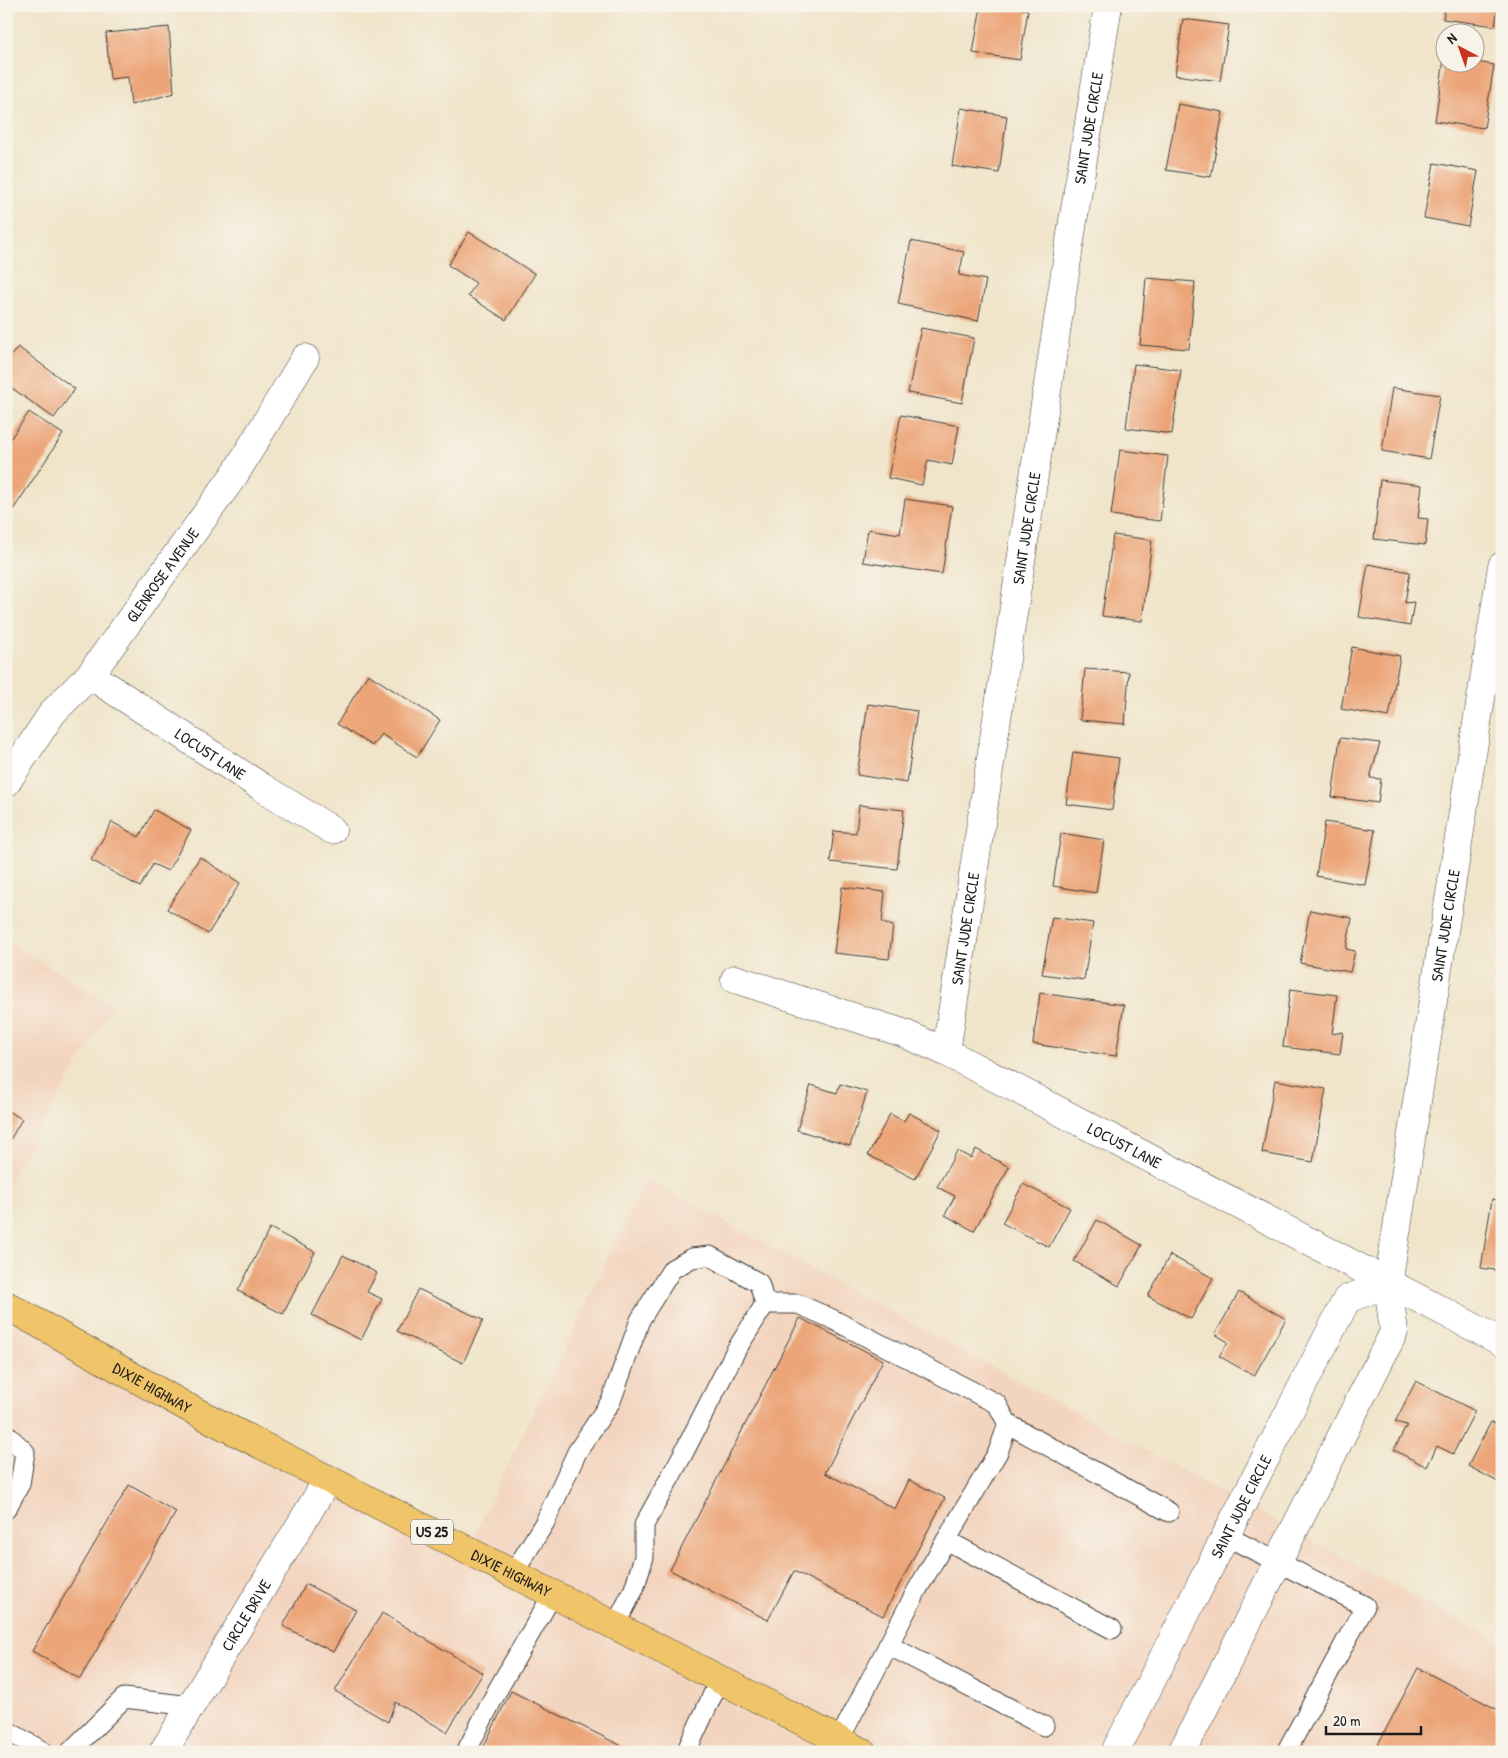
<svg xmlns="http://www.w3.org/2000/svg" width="1508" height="1758" font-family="'Patrick Hand',sans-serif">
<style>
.built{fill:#f3d4be}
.building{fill:#eca578}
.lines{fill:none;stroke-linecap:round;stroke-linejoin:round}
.service-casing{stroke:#3c3a36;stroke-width:21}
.minor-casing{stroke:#3c3a36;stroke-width:29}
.primary-casing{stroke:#3c3a36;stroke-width:29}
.service{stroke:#fff;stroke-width:19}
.minor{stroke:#fff;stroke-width:28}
.primary{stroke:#f0c469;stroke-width:28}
.labels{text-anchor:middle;stroke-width:4.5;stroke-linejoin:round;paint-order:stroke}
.shield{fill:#f7f3e8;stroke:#5e5c59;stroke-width:1}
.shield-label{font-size:15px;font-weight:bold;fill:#1c1c1c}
.street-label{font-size:16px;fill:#1c1c1c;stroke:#f7f3e8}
</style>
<rect width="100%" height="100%" fill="#f7f3e8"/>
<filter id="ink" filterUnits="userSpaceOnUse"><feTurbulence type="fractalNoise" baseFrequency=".02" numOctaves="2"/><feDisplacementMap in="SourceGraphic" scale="10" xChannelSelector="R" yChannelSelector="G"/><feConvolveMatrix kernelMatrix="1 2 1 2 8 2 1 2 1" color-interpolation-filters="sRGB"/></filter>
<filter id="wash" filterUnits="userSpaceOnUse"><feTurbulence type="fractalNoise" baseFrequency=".0096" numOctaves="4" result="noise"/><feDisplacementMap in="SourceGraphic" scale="20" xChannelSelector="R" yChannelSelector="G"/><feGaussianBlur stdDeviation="1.12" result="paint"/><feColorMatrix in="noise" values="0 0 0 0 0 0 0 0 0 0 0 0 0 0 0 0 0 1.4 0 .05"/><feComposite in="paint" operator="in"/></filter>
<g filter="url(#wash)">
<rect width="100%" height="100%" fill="#f0e4c9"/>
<path class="built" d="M6 940 113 1005 6 1186Z
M646 1179 1502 1644V1752H203L174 1734 163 1752H6V1305L467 1550Z"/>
<g id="blocks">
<path class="building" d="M981 6H1007L1028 10 1020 60 973 53Z
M1445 6H1498L1495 26 1443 19Z
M1183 19 1229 25 1220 81 1175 75Z
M169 27 174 93 131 105 128 77 110 79 106 33Z
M1444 59 1446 62H1476L1494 65 1484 128 1435 121Z
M1178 104 1223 112 1211 177 1166 170Z
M961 108 1007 116 999 173 952 166Z
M1434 163 1478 171 1468 226 1424 218Z
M469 232 535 274 506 320 468 296 476 283 448 265Z
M911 241 964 252 959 275 986 280 978 321 898 304Z
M1146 278 1195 282 1189 349 1140 345Z
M921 328 974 338 962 403 908 393Z
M18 347 75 389 54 418 6 384V362Z
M1134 364 1181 370 1172 434 1126 428Z
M1392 388 1440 395 1429 459 1382 451Z
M29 412 63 434 13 510 6 506V445Z
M901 415 959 426 952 465 928 460 922 485 888 478Z
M1120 450 1168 456 1160 521 1111 515Z
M1380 480 1422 485 1418 518 1428 519 1425 545 1374 539Z
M905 499 952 506 942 574 863 562 868 529 900 534Z
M1113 535 1152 540 1142 621 1102 616Z
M1368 564 1410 572 1405 603 1414 602 1410 626 1359 617Z
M1352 647 1400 656 1389 717 1341 709Z
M1085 669 1129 672 1125 724 1080 720Z
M368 674 440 720 417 757 381 734 372 746 337 724Z
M868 704 917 711 907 783 857 775Z
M1340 738 1380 743 1370 778 1381 779 1378 803 1332 797Z
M1073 752 1119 758 1112 810 1066 804Z
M859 805 904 810 897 869 830 862 834 831 856 833Z
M154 810 191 830 168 871 153 864 140 887 91 860 112 822 139 837Z
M1325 822 1375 830 1365 885 1316 876Z
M1061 833 1104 840 1096 893 1053 886Z
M200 857 240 883 208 934 167 909Z
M842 887 885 892 882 923 893 926 889 959 834 953Z
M1310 910 1352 918 1346 949 1355 951 1350 972 1300 963Z
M1052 917 1093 923 1084 980 1042 974Z
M1290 989 1337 995 1332 1034 1343 1032 1340 1054 1283 1047Z
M1040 993 1124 1005 1116 1056 1033 1044Z
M1275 1080 1326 1089 1313 1162 1262 1153Z
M840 1084 867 1092 850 1146 797 1130 811 1085 837 1093Z
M6 1110 22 1119 6 1147Z
M909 1113 941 1130 915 1179 868 1155 890 1114 904 1121Z
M1501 1145H1502V1176L1496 1175Z
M976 1149 1009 1167 974 1231 945 1215 955 1196 937 1187 957 1151 971 1158Z
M1023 1184 1070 1208 1049 1247 1002 1223Z
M1492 1199 1502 1201V1271L1481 1268Z
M1097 1220 1142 1245 1119 1286 1074 1261Z
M270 1228 315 1252 283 1314 238 1291Z
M343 1255 377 1273 367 1292 382 1299 361 1340 312 1315Z
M1170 1255 1213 1278 1191 1319 1148 1296Z
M418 1289 483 1320 463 1363 397 1331Z
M1239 1292 1286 1319 1254 1376 1219 1356 1228 1342 1215 1334Z
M800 1318 883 1360 825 1473 895 1509 909 1480 945 1498 883 1616 794 1571 768 1620 670 1570Z
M1416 1381 1475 1411 1453 1454 1437 1446 1427 1467 1394 1450 1407 1425 1395 1422Z
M1491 1422 1502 1427V1484L1468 1466Z
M129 1485 176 1512 80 1679 32 1651Z
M306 1584 356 1610 333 1652 283 1626Z
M382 1613 483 1673 447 1732 395 1702 388 1722 335 1691Z
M1418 1668 1502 1712V1752H1374Z
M511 1691 634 1752H481Z"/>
</g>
</g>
<g filter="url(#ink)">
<use href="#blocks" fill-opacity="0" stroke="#3c3a36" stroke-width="1"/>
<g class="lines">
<defs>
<path id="service" d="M765 1304H798L830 1318 997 1404 1008 1424 998 1452 917 1590 839 1740
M1008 1424 1169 1512
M6 1434 25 1452 20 1484 6 1509
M1226 1536 1365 1606 1286 1752
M946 1540 1112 1629
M513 1574 545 1522 577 1452 611 1401 640 1320 672 1269 692 1258 710 1256 759 1283 765 1304 736 1350 683 1454 644 1525V1557L634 1589 615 1626
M888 1645 1044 1726
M6 1730 44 1752
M70 1752 124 1698 191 1706
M466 1752 498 1689 553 1594
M686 1752 720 1679"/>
<g id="minor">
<path id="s1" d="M90 675 260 786 332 830"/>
<path id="s2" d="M6 783 53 712 90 675 235 474 305 358"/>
<path id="s3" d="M735 979 903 1033 946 1052 1502 1342"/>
<path id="s4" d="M946 1052 1073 221 1108 6"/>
<path id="s5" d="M163 1752 328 1479"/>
<path id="s6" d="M1115 1752 1347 1299 1388 1284"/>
<path id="s7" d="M1182 1752 1394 1332 1388 1284 1502 566"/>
</g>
<g id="primary">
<path id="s8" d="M6 1305 185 1406 862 1752"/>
</g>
</defs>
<use href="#service" class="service-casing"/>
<use href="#minor" class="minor-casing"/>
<use href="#primary" class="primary-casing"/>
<use href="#service" class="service"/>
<use href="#minor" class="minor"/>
<use href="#primary" class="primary"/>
</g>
</g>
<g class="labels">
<rect class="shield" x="411" y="1519.5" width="42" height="25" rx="4"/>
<g class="shield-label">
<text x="432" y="1537">US 25</text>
</g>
<g class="street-label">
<text dy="6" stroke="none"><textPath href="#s4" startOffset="935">SAINT JUDE CIRCLE</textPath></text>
<text dy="6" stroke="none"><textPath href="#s4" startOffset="530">SAINT JUDE CIRCLE</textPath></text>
<text dy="6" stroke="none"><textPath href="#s2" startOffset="261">GLENROSE AVENUE</textPath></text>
<text dy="6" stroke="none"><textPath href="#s1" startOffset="144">LOCUST LANE</textPath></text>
<text dy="6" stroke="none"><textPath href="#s7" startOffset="882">SAINT JUDE CIRCLE</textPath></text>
<text dy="6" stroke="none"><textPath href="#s4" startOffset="125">SAINT JUDE CIRCLE</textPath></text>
<text dy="6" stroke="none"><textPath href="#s3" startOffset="425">LOCUST LANE</textPath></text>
<text dy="6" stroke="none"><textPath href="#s8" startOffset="168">DIXIE HIGHWAY</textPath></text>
<text dy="6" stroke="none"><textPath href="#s6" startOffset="276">SAINT JUDE CIRCLE</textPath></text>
<text dy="6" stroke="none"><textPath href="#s8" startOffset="572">DIXIE HIGHWAY</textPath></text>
<text dy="6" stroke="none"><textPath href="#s5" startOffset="160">CIRCLE DRIVE</textPath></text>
</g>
</g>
<rect width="1508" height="1758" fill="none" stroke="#f7f3e8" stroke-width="25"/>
<g transform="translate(1460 48) rotate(319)"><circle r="24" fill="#f7f3e8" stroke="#9f9d96"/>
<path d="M0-4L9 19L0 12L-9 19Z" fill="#c8321e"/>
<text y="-8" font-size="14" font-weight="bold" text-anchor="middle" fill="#1c1c1c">N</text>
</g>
<path d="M1326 1726v8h95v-8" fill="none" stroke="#1c1c1c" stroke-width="2.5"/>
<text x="1333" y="1726" font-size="15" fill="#1c1c1c" stroke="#f7f3e8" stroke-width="4" paint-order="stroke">20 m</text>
</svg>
